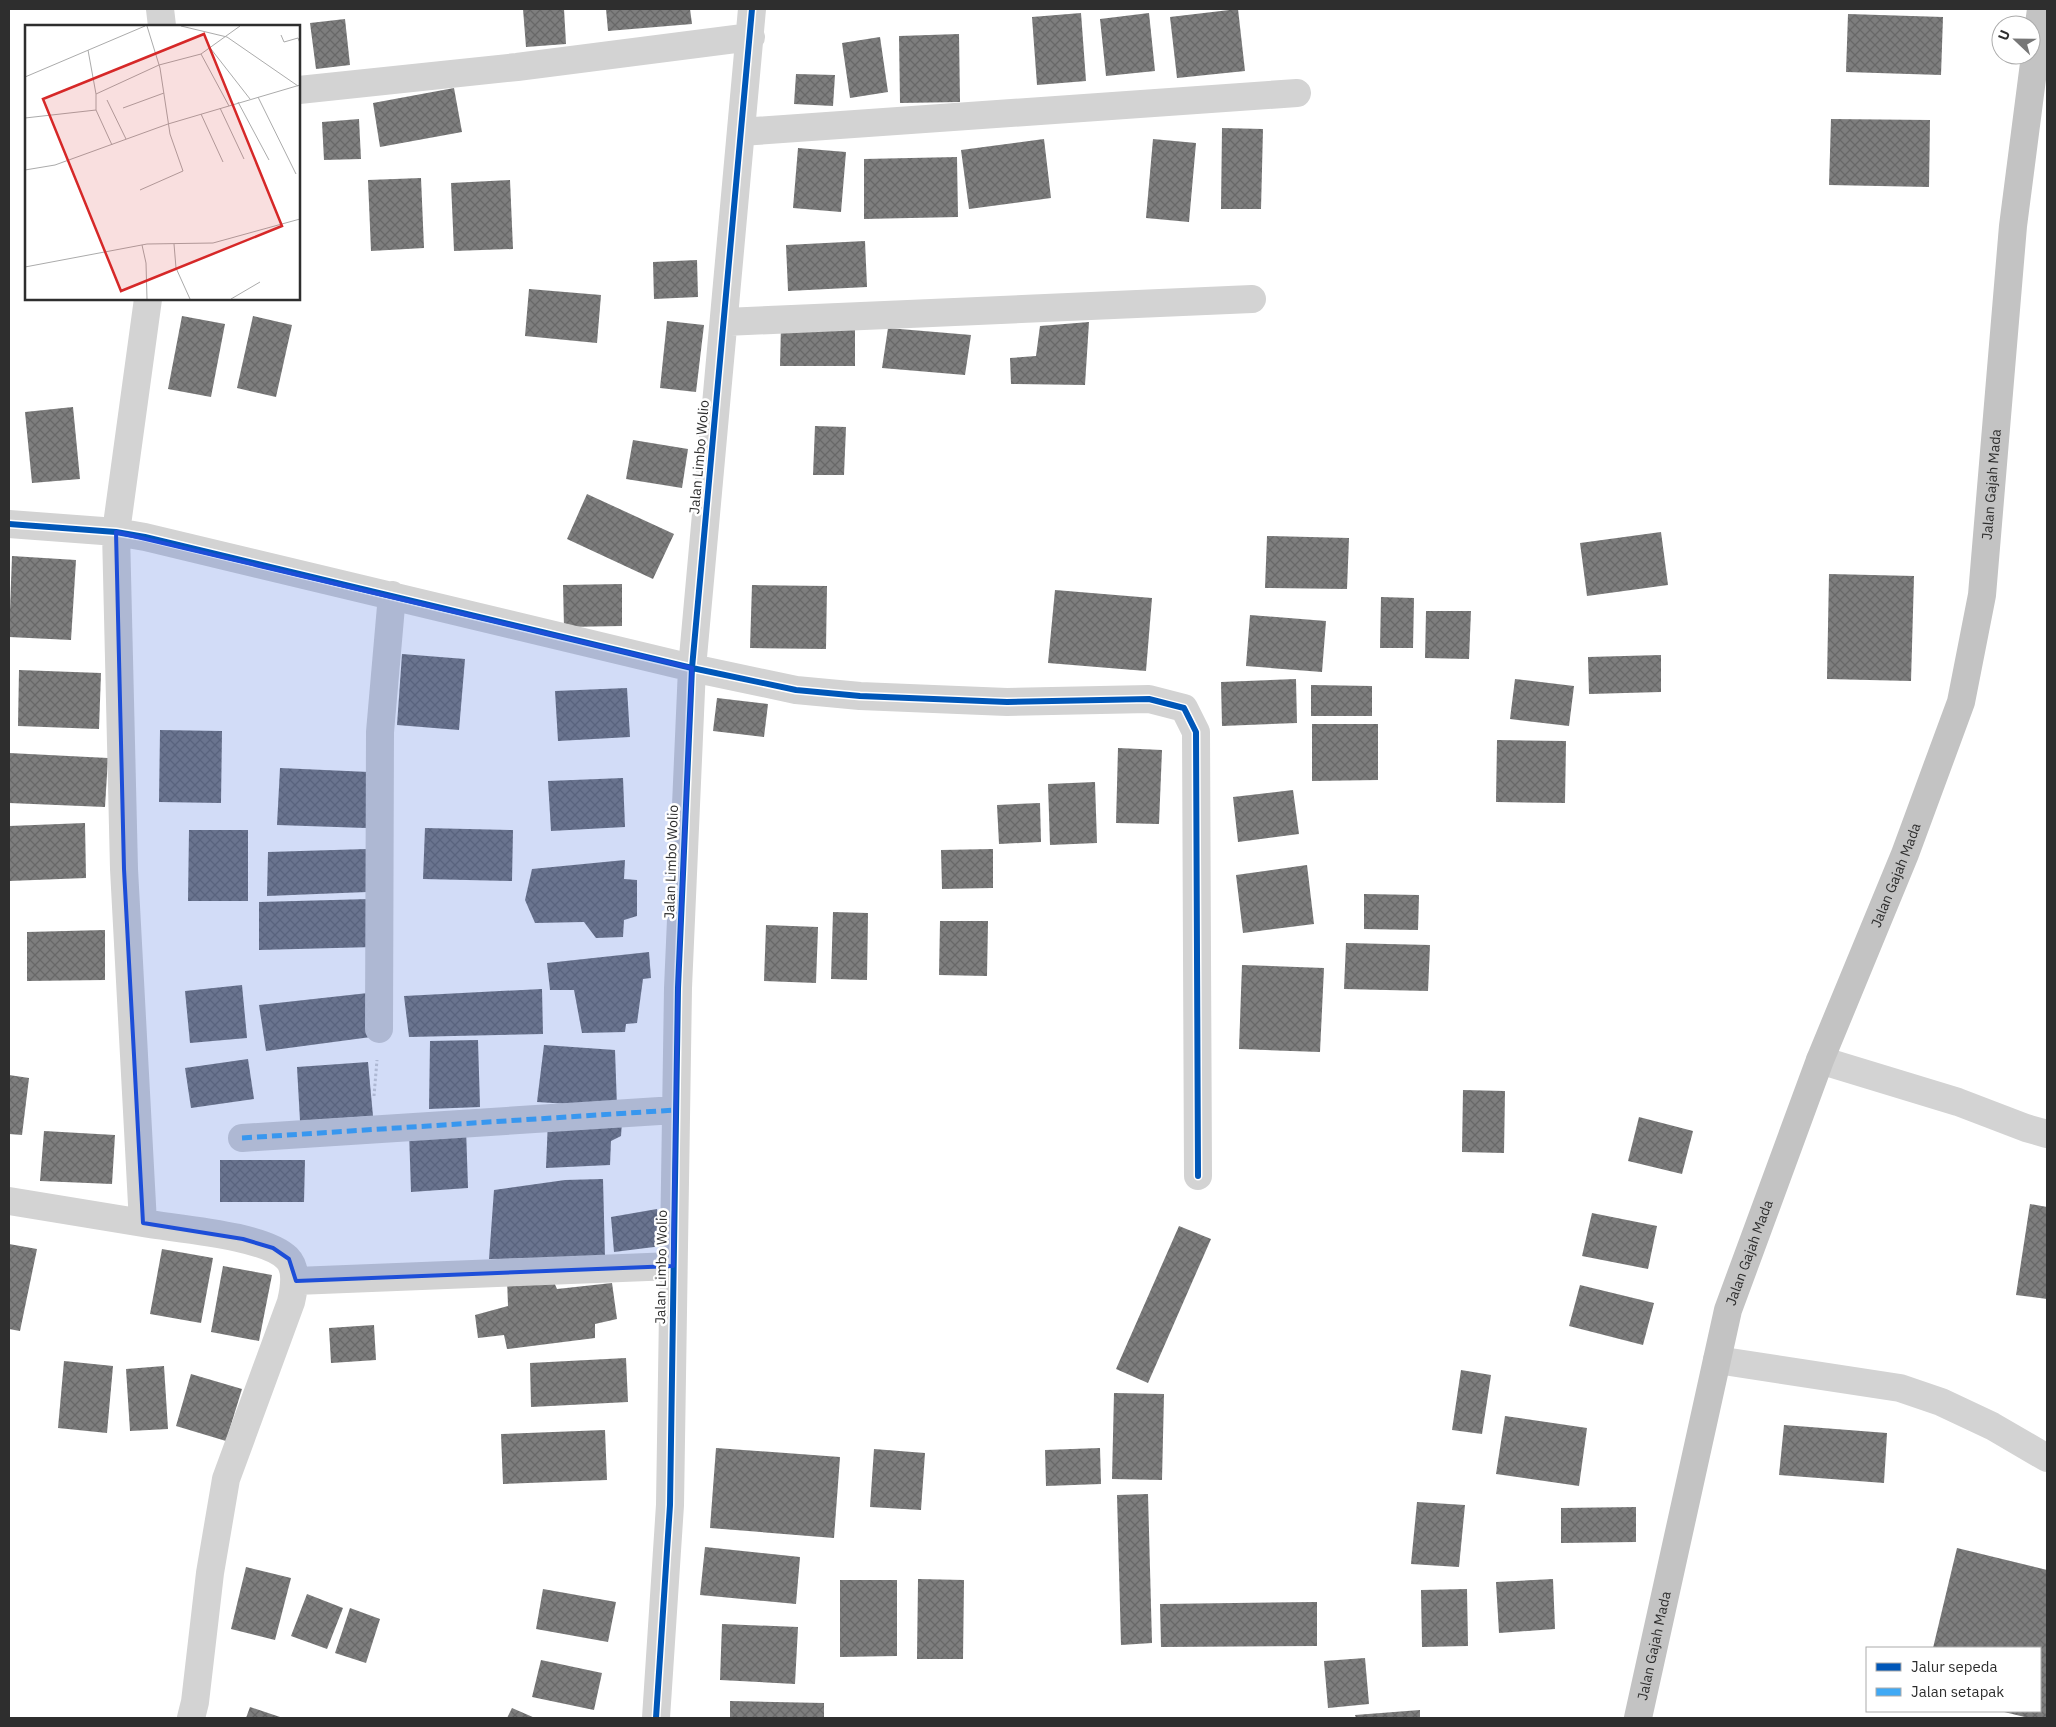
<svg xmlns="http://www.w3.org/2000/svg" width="2056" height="1727" font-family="'IBM Plex Sans',sans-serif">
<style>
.building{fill:url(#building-cross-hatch)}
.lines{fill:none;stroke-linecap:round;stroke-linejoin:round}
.path{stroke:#d3d3d3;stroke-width:3;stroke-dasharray:2.5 2.5;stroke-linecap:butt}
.minor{stroke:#d3d3d3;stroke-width:28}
.trunk{stroke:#c3c3c3;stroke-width:28}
.quiet{stroke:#3fa9f5;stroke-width:5;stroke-dasharray:10 5;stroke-linecap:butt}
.cycleway-casing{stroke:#fff;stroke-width:9}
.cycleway{stroke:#0057b8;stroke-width:6}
.marked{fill:#1d4ed8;fill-opacity:0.2;stroke:#1d4ed8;stroke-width:4;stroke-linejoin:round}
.labels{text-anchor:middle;stroke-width:5;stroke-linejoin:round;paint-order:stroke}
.street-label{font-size:14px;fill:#2e2e2e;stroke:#fff}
.inset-road{fill:none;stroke:#ababab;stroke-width:1}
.view{fill:#d62828;fill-opacity:0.15;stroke:#d62828;stroke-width:2.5}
.inset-edge{fill:none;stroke:#2e2e2e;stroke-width:2.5}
</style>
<defs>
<pattern id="building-cross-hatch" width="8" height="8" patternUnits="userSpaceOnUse" patternTransform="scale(1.25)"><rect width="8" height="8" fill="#7e7e7e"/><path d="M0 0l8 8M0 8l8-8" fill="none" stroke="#686868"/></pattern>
</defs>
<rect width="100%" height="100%" fill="#fff"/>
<path class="building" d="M523 9H564L566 44 526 47Z
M606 9H690L692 24 608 31Z
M1238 9 1245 71 1177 78 1170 17Z
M1081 13 1086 81 1037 85 1032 17Z
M1149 13 1155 71 1106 76 1100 19Z
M1848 14 1943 17 1941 75 1846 72Z
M345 19 350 65 316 69 310 23Z
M959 34 960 102 900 103 899 36Z
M880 37 888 92 850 98 842 43Z
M796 74 835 75 833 106 794 104Z
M454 88 462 132 380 147 373 103Z
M359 119 361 159 324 160 322 122Z
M1831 119 1930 120 1929 187 1829 185Z
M1222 128 1263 129 1261 209H1221Z
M1044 139 1051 198 969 209 961 150Z
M1153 139 1196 143 1189 222 1146 218Z
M798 148 846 152 841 212 793 208Z
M957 157 958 217 864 219V159Z
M421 178 424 248 371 251 368 180Z
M510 180 513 249 454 251 451 183Z
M865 241 867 287 788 291 786 245Z
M697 260 698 297 654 299 653 262Z
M529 289 601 295 597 343 525 336Z
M182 316 225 324 211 397 168 389Z
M253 316 292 325 276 397 237 388Z
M667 321 704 325 696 392 660 388Z
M1089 322 1085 385 1011 384 1010 358 1036 356 1040 326Z
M781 325 855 326V366H780Z
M888 328 971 335 965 375 882 368Z
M73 407 80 479 32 483 25 412Z
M815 426 846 427 844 475H813Z
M633 440 688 449 682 488 626 479Z
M587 494 674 534 653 579 567 539Z
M1661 532 1668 585 1587 596 1580 543Z
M1267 536 1349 538 1347 589 1265 588Z
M12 556 76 560 71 640 9 637Z
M1829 574 1914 576 1911 681 1827 679Z
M622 584V626L564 627 563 585Z
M752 585 827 586 826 649 750 648Z
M1055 590 1152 598 1146 671 1048 663Z
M1381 597 1414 598 1413 648H1380Z
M1426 611H1471L1469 659 1425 658Z
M1250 615 1326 621 1322 672 1246 666Z
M402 654 465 659 459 730 397 725Z
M1661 655V692L1589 694 1588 657Z
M19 670 101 673 99 729 18 726Z
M1296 679 1297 723 1222 726 1221 682Z
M1515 679 1574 686 1569 726 1510 719Z
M1311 685 1372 686V716H1311Z
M627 688 630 737 558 741 555 691Z
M717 698 768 704 764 737 713 731Z
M1312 724H1378V780L1312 781Z
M160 730 222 731 221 803 159 802Z
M1497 740 1566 741 1565 803 1496 802Z
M1118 748 1162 750 1159 824 1116 823Z
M9 753 108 758 105 807 9 803Z
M280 768 369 772 366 828 277 825Z
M623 778 625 827 551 831 548 781Z
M1095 782 1097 843 1050 845 1048 784Z
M1293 790 1299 834 1238 842 1233 797Z
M1040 803 1041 842 999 844 997 805Z
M85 823 86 878 9 881V826Z
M425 828 513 830 512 881 423 879Z
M189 830H248V901H188Z
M367 849V892L267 896 268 852Z
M993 849V888L942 889 941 850Z
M625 860 624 879 637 880V916L624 920 623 937 596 938 584 922 535 923 525 900 532 869Z
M1307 865 1314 924 1243 933 1236 875Z
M1364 894 1419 895 1418 930 1364 929Z
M370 899 374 947 259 950V902Z
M833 912 868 913 867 980 831 979Z
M940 921H988L987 976 939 975Z
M766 925 818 927 816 983 764 981Z
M105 930V980L27 981V932Z
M1346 943 1430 945 1428 991 1344 989Z
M649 952 651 978 643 979 637 1023 626 1024 625 1032 582 1033 574 990H550L547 963Z
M1242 965 1324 968 1320 1052 1239 1049Z
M242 985 247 1038 190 1043 185 991Z
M542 989 543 1034 409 1037 404 996Z
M368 993 371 1037 266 1051 259 1005Z
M478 1040 480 1107 429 1109 430 1041Z
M544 1045 615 1050 617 1107 537 1102Z
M248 1059 254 1099 191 1108 185 1068Z
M368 1062 373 1116 300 1121 297 1067Z
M9 1075 29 1078 22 1135 9 1134Z
M1463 1090 1505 1091 1504 1153 1462 1152Z
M1639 1117 1693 1131 1682 1174 1628 1161Z
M548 1120 622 1121 621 1136 611 1141 610 1165 546 1168Z
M466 1128 468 1188 411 1192 409 1131Z
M44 1131 115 1135 112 1184 40 1181Z
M220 1160H305L304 1202H220Z
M603 1179 605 1257 489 1259 494 1190 565 1180Z
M2030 1204 2047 1207V1299L2016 1295Z
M657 1209 662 1246 614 1252 611 1217Z
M1592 1213 1657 1226 1648 1269 1582 1256Z
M1179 1226 1211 1239 1148 1383 1116 1369Z
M9 1244 37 1249 20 1331 9 1329Z
M162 1249 213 1258 201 1323 150 1314Z
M223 1266 272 1275 259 1341 211 1332Z
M507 1278 553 1280 557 1289 612 1283 617 1319 595 1324V1338L507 1349 504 1335 478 1338 475 1315 508 1306Z
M1580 1285 1654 1303 1643 1345 1569 1326Z
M374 1325 376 1360 331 1363 329 1328Z
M626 1358 628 1402 531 1407 530 1363Z
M64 1361 113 1366 107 1433 58 1428Z
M164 1366 168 1429 130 1431 126 1369Z
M1461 1370 1491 1375 1482 1434 1452 1430Z
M191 1374 242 1389 226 1441 176 1426Z
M1114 1393 1164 1394 1162 1480 1112 1479Z
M1505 1416 1587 1428 1579 1486 1496 1474Z
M1784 1425 1887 1433 1884 1483 1779 1475Z
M605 1430 607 1480 503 1484 501 1434Z
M716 1448 840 1457 834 1538 710 1528Z
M1100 1448 1101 1484 1046 1486 1045 1450Z
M874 1449 925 1453 921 1510 870 1507Z
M1148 1494 1152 1643 1121 1645 1117 1495Z
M1417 1502 1465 1505 1459 1567 1411 1564Z
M1636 1507V1542L1561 1543V1508Z
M705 1547 800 1557 796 1604 700 1595Z
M1957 1548 2047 1570V1718H2029L2000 1711H2040V1648H1933Z
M246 1567 291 1578 275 1640 231 1629Z
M918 1579 964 1580 963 1659H917Z
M1553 1579 1555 1629 1499 1633 1496 1582Z
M840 1580H897V1656L840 1657Z
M543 1589 616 1602 608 1642 536 1629Z
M1467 1589 1468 1646 1422 1647 1421 1590Z
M307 1594 343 1608 327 1649 291 1636Z
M1317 1602V1646L1161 1647 1160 1604Z
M350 1608 380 1619 366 1663 335 1653Z
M722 1624 798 1627 795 1684 720 1680Z
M1365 1658 1369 1704 1328 1708 1324 1661Z
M541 1660 602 1673 594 1710 532 1697Z
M730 1701 824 1703V1718H730Z
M250 1707 283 1718H246Z
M512 1708 535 1718H507Z
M1420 1710V1718H1356L1355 1715Z"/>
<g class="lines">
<path class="path" d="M374 1096 377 1060"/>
<path class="minor" d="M160 9 162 26
M299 90 517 67 751 37
M741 132 1297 93
M725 322 1252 299
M9 524 116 532 145 537 692 668 796 690 860 696 1007 702 1149 699 1184 708 1196 732 1198 1176
M379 1029 380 732 392 595
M1820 1060 1958 1102 2026 1128 2047 1134
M242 1138 675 1110
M9 1201 143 1223 124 869 116 532 148 299
M143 1223C177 1229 264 1235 287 1258 298 1269 294 1289 291 1302L226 1479 210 1573 195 1702 191 1718
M296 1281 673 1266
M1717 1360 1900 1388 1941 1402 1992 1426 2047 1458
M656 1718 670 1505 678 988 692 668 752 9"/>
<path class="trunk" id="s1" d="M1638 1718 1728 1310 1820 1060 1905 854 1961 702 1982 595 2013 226 2041 9"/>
<path class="quiet" d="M242 1138 675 1110"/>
<defs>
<path id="cycleway" d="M9 524 116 532 145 537 692 668 796 690 860 696 1007 702 1149 699 1184 708 1196 732 1198 1176
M656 1718 670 1505 678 988 692 668 752 9"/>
</defs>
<use href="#cycleway" class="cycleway-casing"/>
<use href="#cycleway" class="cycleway"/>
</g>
<path class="marked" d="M116 532 692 668 678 988 673 1266 296 1281 289 1259 273 1248 243 1239 143 1223 124 869Z"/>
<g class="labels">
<g class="street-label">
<text transform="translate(699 457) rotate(-85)" y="5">Jalan Limbo Wolio</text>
<text dy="5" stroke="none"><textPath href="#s1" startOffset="1289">Jalan Gajah Mada</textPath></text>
<text transform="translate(671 862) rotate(-88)" y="5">Jalan Limbo Wolio</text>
<text dy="5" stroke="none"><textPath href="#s1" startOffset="884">Jalan Gajah Mada</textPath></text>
<text dy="5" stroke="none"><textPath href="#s1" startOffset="479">Jalan Gajah Mada</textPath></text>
<text transform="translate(661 1267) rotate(-89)" y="5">Jalan Limbo Wolio</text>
<text dy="5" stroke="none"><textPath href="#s1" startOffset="74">Jalan Gajah Mada</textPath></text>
</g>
</g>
<g transform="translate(25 25)">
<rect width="275" height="275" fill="#fff"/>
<path class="inset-road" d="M156 1 202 12 273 61M256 10 259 17 273 13 275 18M186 24 225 74M63 25 71 69 134 40 176 29 215 1M176 29 204 81M0 52 120 1M233 72 271 149M82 75 101 114M213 77 244 135M98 83 139 68M195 83 219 134M71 85 87 120M176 89 198 137M0 93 71 85V69M0 145 30 140 143 99 275 60M115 165 158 146 145 109 135 43 122 1M149 219 151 243 165 274M117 220 121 238 122 274M0 242 122 219 188 218 275 194M206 274 235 257"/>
<path class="view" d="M179 9 257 201 96 266 18 74Z"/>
<rect width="275" height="275" class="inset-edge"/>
</g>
<rect width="2056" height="1727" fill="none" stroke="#2e2e2e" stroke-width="20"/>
<rect x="1866" y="1647" width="175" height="65" fill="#ffffff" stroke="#ababab"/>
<rect x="1876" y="1663" width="25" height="8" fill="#0057b8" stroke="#ababab"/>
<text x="1911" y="1672" font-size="15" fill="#2e2e2e">Jalur sepeda</text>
<rect x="1876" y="1688" width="25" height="8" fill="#3fa9f5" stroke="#ababab"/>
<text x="1911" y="1697" font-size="15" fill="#2e2e2e">Jalan setapak</text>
<g transform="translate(2016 40) rotate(292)"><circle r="24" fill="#ffffff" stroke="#ababab"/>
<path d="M0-4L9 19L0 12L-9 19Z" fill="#777777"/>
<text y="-8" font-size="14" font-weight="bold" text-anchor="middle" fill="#2e2e2e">U</text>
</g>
</svg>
